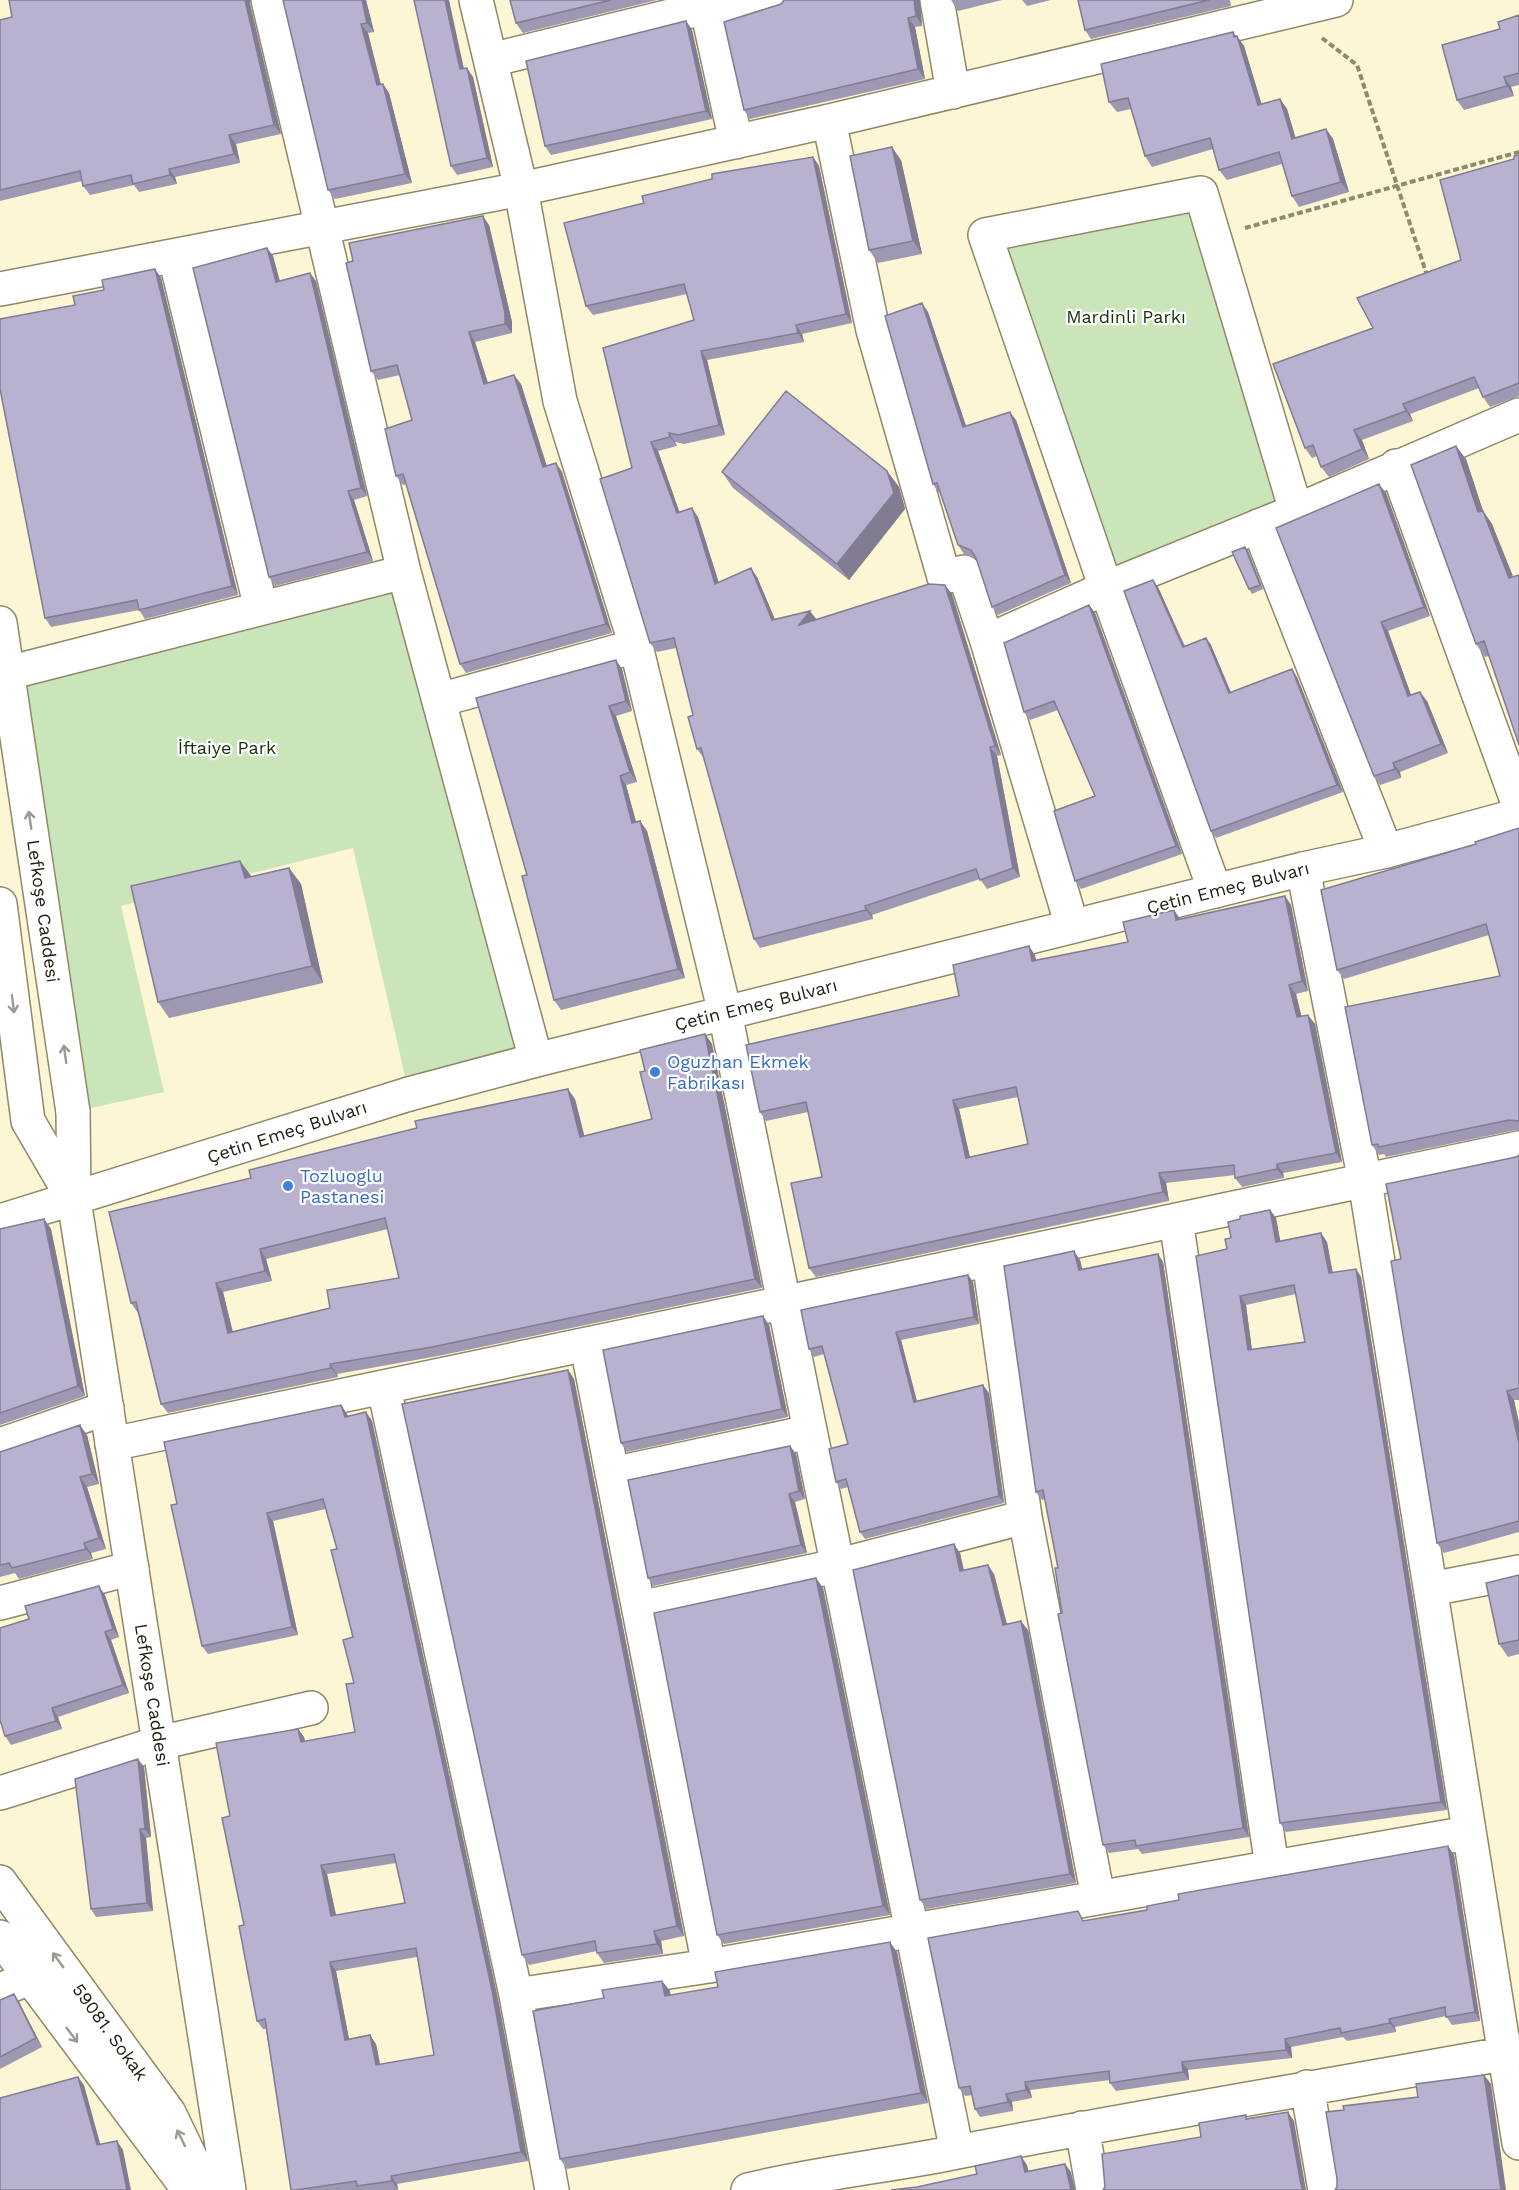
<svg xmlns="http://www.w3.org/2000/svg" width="1519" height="2190" font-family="'Work Sans',sans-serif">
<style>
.green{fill:#cbe5bb}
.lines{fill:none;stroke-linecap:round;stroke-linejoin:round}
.minor-casing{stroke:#8e8869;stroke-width:36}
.major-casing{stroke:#8e8869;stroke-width:36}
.path{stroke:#8e8972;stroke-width:4;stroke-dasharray:6 3;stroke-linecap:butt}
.minor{stroke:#fff;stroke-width:33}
.major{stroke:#fff;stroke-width:33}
.wall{fill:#9e98b3;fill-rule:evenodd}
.shaded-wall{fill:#817c92}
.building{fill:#b8b1d0;stroke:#817c92;stroke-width:1.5;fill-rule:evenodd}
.oneway{stroke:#9a9993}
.shop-dot{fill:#3f7fe0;stroke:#fff;stroke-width:2}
.labels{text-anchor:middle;stroke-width:4.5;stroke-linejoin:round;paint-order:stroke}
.park-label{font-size:18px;fill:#1b300a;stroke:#fff}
.street-label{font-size:18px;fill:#1f1c10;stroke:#fff}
.shop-label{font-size:18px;fill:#366cbe;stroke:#fff;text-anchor:start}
</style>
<rect width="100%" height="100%" fill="#fdf6d4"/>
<path class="green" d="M1201 193 1296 511 1106 588 985 235Z
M404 572 536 1060 409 1094 353 848 121 906 164 1092 73 1112 8 673Z"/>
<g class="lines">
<defs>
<path id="minor" d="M268 0 404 572 536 1060 409 1094
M476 0 521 189 560 401 636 646 725 1013 957 2152
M705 0 736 142
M937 0 953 92
M708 19 775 0
M491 60 707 7
M829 121 873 330 944 577 964 572 987 641 1106 588 1296 511 1519 415
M175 257 261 608
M0 289 521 189 829 121 1336 0
M1396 466 1519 806
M1258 526 1386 851
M987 641 1072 926
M8 673 404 572
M439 700 636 646
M1303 869 1365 1181 1519 2143
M1215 891 1106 588 985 235 1201 193 1296 511
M73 1112 74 1200
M1176 1220 1272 1867
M989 1260 1025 1517 1098 1897
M587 1346 709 1966
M384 1388 516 1995 552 2190
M112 1444 1519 1148
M0 1445 107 1408
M612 1474 809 1432
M1431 1589 1519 1572
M0 1603 132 1568
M639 1608 836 1566 1025 1517
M0 1793 159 1743 311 1708
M0 1990 29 1978
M516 1995 709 1966 1468 1833
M1307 2087 1325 2190
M1082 2128 1093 2190
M748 2190C817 2173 888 2166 957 2152 1144 2116 1332 2085 1519 2051"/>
<path id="major" d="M0 623 73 1112
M0 904 28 1121 74 1200 229 2190
M536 1060 1303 869 1386 851 1519 815
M0 1221 409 1094
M0 1882 169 2113 206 2190
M0 1937 189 2190"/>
</defs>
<use href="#minor" class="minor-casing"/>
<use href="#major" class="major-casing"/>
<path class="path" d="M1322 38 1357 65 1427 275
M1245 228 1519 152"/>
<use href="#minor" class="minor"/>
<use href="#major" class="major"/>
</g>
<path class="wall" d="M9 0H250V4L281 134 236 144 240 163 175 177 177 184 139 192 134 185 90 195 83 186 82 181 0 201V20L12 17Z
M366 0 374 32 368 33 381 84H383L389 93 412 183 335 199 328 190Z
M510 0H657L523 33 516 23Z
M920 0 922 26 915 27 925 79 750 119 744 110 781 4Z
M951 0H1002L958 11Z
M1022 0H1051L1027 6Z
M1078 0H1230L1231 6 1091 39 1085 30Z
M1519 15V85L1511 87 1514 96 1464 110 1457 100 1500 29Z
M686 21 692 30 712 119 551 155 545 146Z
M1233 32 1236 36H1237L1244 46 1261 104 1280 99 1287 109 1295 137 1326 129 1333 139 1349 192 1299 207 1292 196 1282 164 1227 180 1219 170 1213 149 1152 167 1145 156 1131 109 1117 112 1109 102Z
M464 68 473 77 493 167 457 175 451 166Z
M1519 155V396L1490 407 1483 397 1479 388 1410 414 1413 421 1362 440 1369 459 1329 477 1321 467 1317 456 1312 458 1305 448 1373 328 1461 260 1514 159Z
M813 157 819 166 852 323 802 334 804 342 707 360 725 435 684 444 675 442 677 446 658 451 679 512 698 517 719 583 757 577 775 620H817L952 594 1001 755 997 756 1020 877 987 889 980 879 872 915 873 919 760 948 754 939 704 758 697 749 693 715 676 648 657 652 650 643 632 468 694 320 687 294 593 315 586 306 644 203Z
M901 160 922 254 878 263 869 250Z
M489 225 512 322V333L475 342 488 383 521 384 546 466 556 463 562 472 612 633 466 673 460 664 406 484 403 485 396 476 412 420 400 375 378 380 371 371Z
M267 248 273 256 280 281H316L367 496 354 500 373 561 275 586 269 577Z
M155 269 161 278 238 595 145 619 139 610 51 627 45 618 75 305 104 290Z
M928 312 966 426 1016 420 1071 583 998 615 992 607 976 558 964 554 958 545 940 492 939 493 933 484Z
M1466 459 1483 511 1492 524 1489 656 1485 657 1476 644Z
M887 471 899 487 905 509 849 580 733 488 722 472Z
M1386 493 1430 616 1388 631 1411 695 1427 701 1448 753 1400 772 1401 778 1380 785 1374 776Z
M1245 547 1248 551 1263 589 1252 594 1249 589Z
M1158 587 1185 646 1206 638 1211 645 1231 692 1297 677 1343 792 1216 838 1211 831Z
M1089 605 1095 613 1182 854 1081 889 1075 881 1095 796 1058 710 1030 720 1024 712Z
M622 669 632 711 616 716 637 782 626 785 636 822 640 821 647 831 685 978 561 1010 554 1000 527 875Z
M1519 828V1130H1516L1386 1157 1384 1154 1379 1155 1372 1145 1500 976 1489 935 1344 979 1337 970 1476 844Z
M240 861 251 877 289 868 301 884 323 983 169 1018 158 1002Z
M1285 896 1291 905 1308 991 1296 994 1301 1016 1315 1024 1342 1162 1283 1173 1284 1178 1242 1187 1235 1178V1175L1166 1183 1169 1201 816 1277 809 1268 822 1177 808 1112 766 1121 760 1112 959 996 1035 955 1036 961 1128 942 1174 910 1180 919ZM1018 1097 1028 1144 970 1157 959 1109Z
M705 1034 712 1044 762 1288 438 1356 337 1374 338 1377 168 1413 161 1404 138 1313 131 1303 251 1178 575 1099 584 1136 652 1119 645 1071ZM388 1229 399 1278 330 1308 233 1332 223 1292 272 1281 266 1259Z
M1519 1155V1400H1514L1519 1423V1532L1444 1553 1437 1543 1401 1259 1516 1157Z
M1270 1210 1276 1218 1280 1241 1321 1233 1327 1242 1333 1273 1356 1269 1361 1277 1447 1810 1286 1832 1280 1823 1227 1249 1240 1219ZM1296 1294 1305 1342 1252 1350 1246 1305Z
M44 1219 51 1229 85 1396 0 1425V1229Z
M1158 1254 1163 1262 1249 1837 1142 1854 1138 1849 1109 1853 1103 1845 1062 1613 1058 1568 1045 1499 1042 1500 1036 1492 1080 1260 1082 1270Z
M968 1275 973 1282 979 1324 901 1340 917 1401 989 1393 1004 1503 865 1539 860 1532 848 1487 841 1489 836 1482 848 1444 824 1354 814 1357 809 1349Z
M763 1316 769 1325 788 1417 627 1452 621 1443Z
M568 1370 574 1379 684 1936 661 1941 663 1954 604 1963 597 1953V1951L529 1965 522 1955Z
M341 1405 347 1414 348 1416 366 1412 372 1421 498 1999 528 2161 397 2184 398 2190H291L266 2029H263L257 2021 230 1816 298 1729 304 1737 305 1741 355 1732 353 1637 337 1549 326 1509 273 1521 298 1635 208 1654 202 1646 177 1504ZM396 1863 405 1903 336 1915 327 1874ZM417 1957 434 2055 380 2064 376 2044 349 2040 336 1971Z
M87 1435 99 1484 87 1487 106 1549 91 1553 93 1559 19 1579 15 1573 0 1577V1452Z
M790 1446 796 1454 805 1499 795 1502 807 1553 653 1586 648 1578Z
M960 1553 964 1571 994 1574 1007 1624 1028 1630 1076 1883 927 1909 920 1900Z
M1519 1575V1654L1508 1657 1499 1644Z
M816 1578 823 1588 890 1915 724 1944 717 1935Z
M105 1595 119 1637 111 1640 129 1693 58 1717 62 1729 11 1745 5 1736Z
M144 1767 151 1837 146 1838 153 1911 96 1917 91 1909Z
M1454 1855 1480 2021 1452 2025 1446 2016 1395 2027 1396 2032 1347 2041 1343 2037 1291 2047 1292 2058 1188 2070 1189 2080 1116 2091 1110 2083V2080L1030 2090 1032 2098 1012 2102 1013 2111 980 2117 975 2109 972 2095 965 2096 959 2088 1085 1921Z
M897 1952 928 2103 567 2169 560 2159 604 1998 662 1981 670 1991V1995L718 1987Z
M14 1994 19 2002 42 2047 0 2069V2000Z"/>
<path class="shaded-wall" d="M245 0H250V4L281 134 274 125Z
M362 0H366L374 32 367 23Z
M445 0H449L466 78 460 69Z
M914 0H920L922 26 916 16Z
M908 18 915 27 925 79 918 69Z
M686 21 692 30 712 119 706 111Z
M361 24 368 33 383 94 377 85Z
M1233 32 1239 40 1237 36 1244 46 1265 115 1258 105Z
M467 68 473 77 493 167 487 158Z
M1504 77 1511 87 1514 96 1507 86Z
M383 84 389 93 412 183 405 174Z
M1280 99 1287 109 1299 149 1292 139Z
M1326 129 1333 139 1349 192 1341 182Z
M229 135 236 144 240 163 234 154Z
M892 147 901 160 922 254 913 241Z
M813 157 819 166 852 323 846 314Z
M169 169 175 177 177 184 170 175Z
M483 216 489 225 512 322V333L505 324Z
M267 248 273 256 282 290 276 282Z
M155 269 161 278 238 595 232 586Z
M310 273 316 281 367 496 361 488Z
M922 303 928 312 969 435 963 427Z
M796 325 802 334 804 342 798 333Z
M469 332 475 342 491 393 484 384Z
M701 351 707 360 725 435 719 425Z
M514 375 521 384 550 476 543 467Z
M1403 404 1410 414 1413 421 1406 411Z
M1010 412 1016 420 1071 583 1065 575Z
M1354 430 1362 440 1369 459 1362 449Z
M669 433 675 442 677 446 670 437Z
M651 442 658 451 683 522 677 513Z
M1456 446 1466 459 1483 511 1492 524 1519 591 1509 578 1478 512Z
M556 463 562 472 612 633 606 624Z
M887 471 899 487 905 509 849 580 837 564Z
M1379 484 1386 493 1430 616 1424 607Z
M348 491 354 500 373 561 367 552Z
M692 508 698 517 722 593 715 584Z
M1245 547 1248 551 1263 589 1260 585Z
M751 568 757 577 779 629 772 620Z
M1153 580 1158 587 1188 655 1183 647Z
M945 585 952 594 1001 755 995 746Z
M1089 605 1095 613 1182 854 1176 846Z
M810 611 817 620 799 625Z
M1381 622 1388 631 1415 706 1408 696Z
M1206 638 1211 645 1234 701 1229 693Z
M616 660 622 669 632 711 626 701Z
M1292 669 1297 677 1343 792 1337 785Z
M1420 692 1427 701 1448 753 1441 744Z
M609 706 616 716 637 782 630 772Z
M990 747 997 756 1020 877 1013 868Z
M1393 763 1400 772 1401 778 1395 769Z
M620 776 626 785 639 833 632 823Z
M640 821 647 831 685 978 678 969Z
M240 861 252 877 245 878Z
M289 868 301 884 323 983 312 966Z
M1285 896 1291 905 1308 991 1302 981Z
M865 906 872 915 873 919 866 910Z
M1174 910 1180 919 1176 920Z
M1029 946 1035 955 1038 971 1032 961Z
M1289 985 1296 994 1304 1026 1297 1017Z
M1308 1015 1315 1024 1342 1162 1336 1153Z
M705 1034 712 1044 762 1288 755 1279Z
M568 1089 575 1099 587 1146 580 1137Z
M953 1100 959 1109 972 1167 966 1158Z
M1277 1164 1283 1173 1284 1178 1277 1169Z
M1159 1173 1166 1183 1169 1201 1163 1192Z
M1270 1210 1276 1218 1282 1250 1276 1242Z
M44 1219 51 1229 85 1396 78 1386Z
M1321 1233 1327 1242 1334 1282 1329 1273Z
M260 1249 266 1259 272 1281 265 1271Z
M1074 1251 1080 1260 1085 1279 1079 1270Z
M1158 1254 1163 1262 1249 1837 1243 1828Z
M1356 1269 1361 1277 1447 1810 1441 1802Z
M968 1275 973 1282 979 1324 974 1317Z
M216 1283 223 1292 235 1342 228 1333Z
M1240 1296 1246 1305 1253 1359 1248 1350Z
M763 1316 769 1325 788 1417 782 1409Z
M896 1332 901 1340 919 1410 914 1402Z
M330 1364 337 1374 338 1377 331 1368Z
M568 1370 574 1379 684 1936 677 1926Z
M983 1385 989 1393 1004 1503 999 1496Z
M1507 1391 1514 1400 1519 1423V1443Z
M341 1405 347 1414 351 1426 345 1417Z
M366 1412 372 1421 498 1999 528 2161 521 2152Z
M80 1425 87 1435 99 1484 92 1474Z
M790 1446 796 1454 805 1499 799 1491Z
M80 1477 87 1487 106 1549 99 1538Z
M789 1494 795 1502 807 1553 801 1545Z
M267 1513 273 1521 298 1635 292 1627Z
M84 1543 91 1553 93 1559 86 1549Z
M954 1544 960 1553 966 1580 960 1571Z
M988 1565 994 1574 1009 1633 1003 1625Z
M816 1578 823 1588 890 1915 883 1906Z
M99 1586 105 1595 119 1637 113 1629Z
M1021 1621 1028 1630 1076 1883 1070 1874Z
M105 1632 111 1640 129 1693 123 1685Z
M52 1708 58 1717 62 1729 56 1721Z
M298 1729 304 1737 307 1750 301 1742Z
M138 1759 144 1767 151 1837 145 1829Z
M140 1829 146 1838 153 1911 147 1903Z
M1448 1846 1454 1855 1480 2021 1475 2012Z
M321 1865 327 1874 338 1924 331 1916Z
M654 1931 661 1941 663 1954 657 1944Z
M890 1942 897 1952 928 2103 921 2093Z
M330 1962 336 1971 351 2049 345 2040Z
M662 1981 670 1991 672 2006 665 1996Z
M14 1994 19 2002 42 2047 36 2038Z
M1389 2019 1395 2027 1396 2032 1390 2023Z
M370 2035 376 2044 382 2074 376 2065Z
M1285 2039 1291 2047 1292 2058 1286 2050Z
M1182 2062 1188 2070 1189 2080 1183 2072Z
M1484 2075 1491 2084 1506 2190H1501Z
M78 2077 84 2085 103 2154 97 2145Z
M1025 2082 1030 2090 1032 2098 1026 2090Z
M1006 2094 1012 2102 1013 2111 1008 2102Z
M1288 2112 1294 2121 1306 2190H1303L1301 2185Z
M117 2141 123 2150 131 2190H127Z
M1021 2156 1027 2165 1031 2181 1025 2172Z
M1065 2164 1071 2172 1075 2190H1071Z
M391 2176 397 2184 398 2190 392 2181Z"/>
<path class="building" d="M9 0H245L274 125 229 135 234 154 169 169 170 175 133 184 131 175 83 186 80 171 0 190V20L12 17Z
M283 0H362L367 23 361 24 377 85 383 84 405 174 328 190Z
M414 0H445L460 69 467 68 487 158 451 166Z
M510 0H611L516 23Z
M784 0H914L916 16 908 18 918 69 744 110 724 22 781 4Z
M1078 0H1209L1085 30Z
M1519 15V73L1504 77 1507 86 1457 100 1442 45 1500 29 1498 22Z
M686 21 706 111 545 146 526 61Z
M1233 32 1234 37 1237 36 1258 105 1280 99 1292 139 1326 129 1341 182 1292 196 1279 152 1219 170 1210 138 1145 156 1128 98 1109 102 1101 64Z
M892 147 913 241 869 250 850 156Z
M1519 155V383L1483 397 1474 377 1403 404 1406 411 1354 430 1362 449 1321 467 1313 445 1305 448 1273 364 1373 328 1357 298 1461 260 1440 180 1514 159V156Z
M813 157 846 314 796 325 798 333 701 351 719 425 678 435 669 433 670 437 651 442 677 513 692 508 715 584 751 568 772 620 810 611 799 625 929 584 945 585 995 746 990 747 1013 868 980 880 976 869 865 906 866 910 754 939 701 748 697 749 688 717 693 715 674 638 650 643 600 479 632 468 603 348 694 320 684 284 586 306 564 223 644 203 642 196 712 179V174Z
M483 216 505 313V324L469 332 484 384 514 375 543 467 556 463 606 624 460 664 403 474 396 476 385 429 412 420 397 365 371 371 346 263 353 261 349 243Z
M267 248 276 282 310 273 361 488 348 491 367 552 269 577 193 268Z
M155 269 232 586 139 610 137 600 45 618 0 389V319L75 305 73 296 104 290 102 280Z
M922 303 963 427 1010 412 1065 575 992 607 976 558 971 550 958 545 937 483 933 484 885 316Z
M786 391 887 471 894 493 837 564 722 472Z
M1456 446 1478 512 1483 511 1509 578 1519 575V745L1484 641 1476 644 1411 465Z
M1379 484 1424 607 1381 622 1408 696 1420 692 1441 744 1393 763 1395 769 1374 776 1276 528Z
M1245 547 1260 585 1249 589 1232 552Z
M1153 580 1183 647 1206 638 1229 693 1292 669 1337 785 1211 831 1124 591Z
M1089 605 1176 846 1075 881 1054 811 1095 796 1054 701 1024 712 1004 643Z
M616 660 626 701 609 706 630 772 620 776 632 823 640 821 678 969 554 1000 522 876 527 875 476 698Z
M1519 828V1121L1509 1120 1379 1147 1378 1144 1372 1145 1345 1007 1500 976 1486 924 1337 970 1321 890 1476 844 1475 842Z
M240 861 245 878 289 868 312 966 158 1002 131 886Z
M1285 896 1302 981 1289 985 1297 1017 1308 1015 1336 1153 1277 1164V1169L1235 1178 1234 1165 1159 1173 1163 1192 809 1268 791 1183 822 1177 806 1102 760 1112 746 1045 959 996 953 965 1029 946 1032 961 1128 942 1123 922 1174 910 1176 920ZM1016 1087 1028 1144 966 1158 953 1100Z
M705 1034 755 1279 432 1347 330 1364 331 1368 161 1404 136 1302 131 1303 109 1212 251 1178 249 1170 417 1128 415 1121 568 1089 580 1137 652 1119 640 1072 645 1071 640 1050ZM385 1218 399 1278 327 1290 330 1308 228 1333 216 1283 265 1271 260 1249Z
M1519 1155V1388L1507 1391 1519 1443V1521L1437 1543 1391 1261 1401 1259 1386 1184 1516 1157Z
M1270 1210 1276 1242 1321 1233 1329 1273 1356 1269 1441 1802 1280 1823 1196 1256 1227 1249 1225 1239 1231 1238 1228 1222 1240 1219V1216ZM1294 1285 1305 1342 1248 1350 1240 1296Z
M44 1219 78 1386 0 1413V1229Z
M1074 1251 1079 1270 1158 1254 1243 1828 1136 1846 1135 1840 1103 1845 1058 1614 1062 1613 1055 1568H1058L1043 1490 1036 1492 1004 1266Z
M968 1275 974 1317 896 1332 914 1402 983 1385 999 1496 860 1532 846 1479 836 1482 829 1449 848 1444 822 1346 809 1349 801 1310Z
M763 1316 782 1409 621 1443 603 1350Z
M568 1370 677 1926 654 1931 657 1944 597 1953 595 1941 522 1955 402 1404Z
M341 1405 345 1417 366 1412 492 1990 521 2152 391 2176 392 2181 357 2186 356 2181 296 2190H291L265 2019 257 2021 239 1926 244 1925 222 1818 230 1816 216 1743 298 1729 301 1742 355 1732 346 1684 354 1683 343 1640 353 1637 331 1550 337 1549 323 1499 267 1513 292 1627 202 1646 171 1505 177 1504 164 1442ZM394 1854 405 1903 331 1916 321 1865ZM416 1948 434 2055 376 2065 370 2035 345 2040 330 1962Z
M80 1425 92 1474 80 1477 99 1538 84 1543 86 1549 12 1568 9 1563 0 1565V1452Z
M790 1446 799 1491 789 1494 801 1545 648 1578 628 1480Z
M954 1544 960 1571 988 1565 1003 1625 1021 1621 1070 1874 920 1900 853 1570Z
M1519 1575V1640L1499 1644 1486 1583Z
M816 1578 883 1906 717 1935 654 1613Z
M99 1586 113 1629 105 1632 123 1685 52 1708 56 1721 5 1736 0 1720V1628L29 1619 25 1606Z
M138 1759 145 1829H140L147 1903 91 1909 75 1779Z
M1448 1846 1475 2012 1446 2017 1445 2007 1389 2019 1390 2023 1341 2033 1340 2028 1285 2039 1286 2050 1182 2062 1183 2072 1135 2079 1110 2083 1109 2071 1025 2082 1026 2090 1006 2094 1008 2102 975 2109 970 2086 959 2088 928 1938 1078 1911 1083 1921 1147 1910V1906L1179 1900 1178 1894Z
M890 1942 921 2093 560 2159 533 2011 604 1998 602 1990 662 1981 665 1996 718 1987 715 1972Z
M14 1994 36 2038 0 2057V2000Z
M1484 2075 1501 2190H1335L1337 2187V2179L1326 2112 1344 2110 1343 2106 1418 2097 1416 2084Z
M78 2077 97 2145 117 2141 127 2190H0V2098Z
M1288 2112 1301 2185 1303 2190H1103L1105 2187 1102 2154 1201 2137 1199 2123 1246 2115V2119Z
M1021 2156 1025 2172 1065 2164 1071 2190H891L917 2187 977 2174 975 2166Z"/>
<defs><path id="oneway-shaft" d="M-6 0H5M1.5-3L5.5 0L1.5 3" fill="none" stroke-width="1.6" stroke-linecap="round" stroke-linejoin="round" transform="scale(1.5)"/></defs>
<g class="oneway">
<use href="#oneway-shaft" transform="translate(30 820) rotate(-98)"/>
<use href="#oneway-shaft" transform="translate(13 1004) rotate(83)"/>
<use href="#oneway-shaft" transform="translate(65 1054) rotate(-98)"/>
<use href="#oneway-shaft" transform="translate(58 1960) rotate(-126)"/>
<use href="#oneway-shaft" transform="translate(72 2035) rotate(53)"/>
<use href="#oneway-shaft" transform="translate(181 2138) rotate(-116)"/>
</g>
<g class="shop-dot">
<circle cx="655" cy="1072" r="6"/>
<circle cx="288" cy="1186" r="6"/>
</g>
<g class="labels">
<g class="park-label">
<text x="1126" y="323">Mardinli Parkı</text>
<text x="227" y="754">İftaiye Park</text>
</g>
<g class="street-label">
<text transform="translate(1228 888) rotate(-14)" y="6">Çetin Emeç Bulvarı</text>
<text transform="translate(43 911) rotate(82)" y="6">Lefkoşe Caddesi</text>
<text transform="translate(756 1005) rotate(-14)" y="6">Çetin Emeç Bulvarı</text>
<text transform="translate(287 1132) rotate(-18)" y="6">Çetin Emeç Bulvarı</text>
<text transform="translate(152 1695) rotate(81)" y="6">Lefkoşe Caddesi</text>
<text transform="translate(110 2032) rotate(54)" y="6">59081. Sokak</text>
</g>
<g class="shop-label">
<text x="667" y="1068">Oguzhan Ekmek<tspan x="667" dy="21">Fabrikası</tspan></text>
<text x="300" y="1182">Tozluoglu<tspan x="300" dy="21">Pastanesi</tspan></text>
</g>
</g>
</svg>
